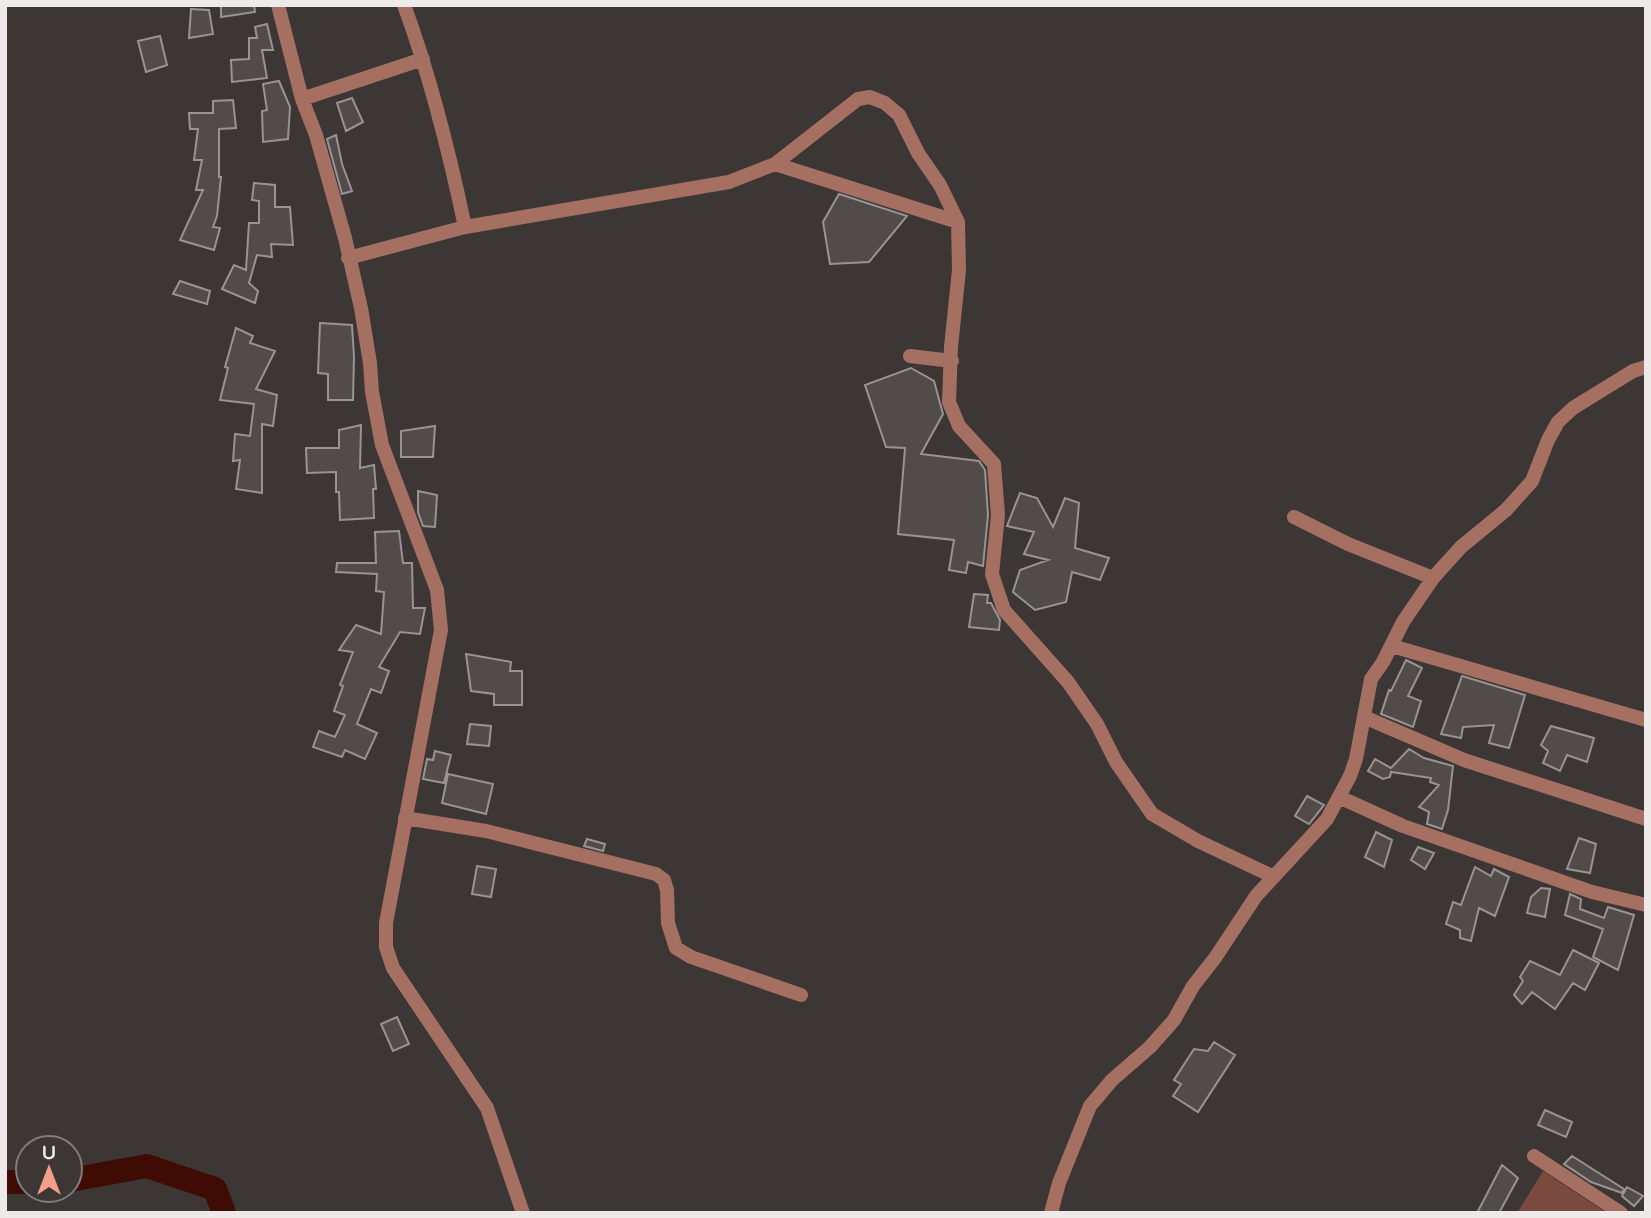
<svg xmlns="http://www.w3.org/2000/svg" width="1651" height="1218" font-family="'Varela Round',sans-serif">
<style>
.green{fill:#7a4a3e}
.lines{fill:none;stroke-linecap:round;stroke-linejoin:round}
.river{stroke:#3e0c03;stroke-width:24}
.building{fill:#514b4a;stroke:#999391;stroke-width:2}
.minor{stroke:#a57062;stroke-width:14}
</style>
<rect width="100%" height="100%" fill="#3c3635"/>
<path class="green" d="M1543 1171 1607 1213H1517Z"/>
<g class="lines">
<path class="river" d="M70 1180 147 1166 215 1189 224 1213
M5 1182H28"/>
</g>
<path class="building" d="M221 5H254L255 12 221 17Z
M191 9 209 10 213 34 189 38Z
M267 24 273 50H262L267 78 232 82 231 60 249 59V38H257L255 27Z
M160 36 167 65 146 72 138 41Z
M279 81 290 107 288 139 263 142 262 111 267 110 263 84Z
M352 98 363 122 346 131 337 103Z
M233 100 236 128 219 129V177H221L217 216 213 227 220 228 214 250 180 240 203 190H196L202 160H194L198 129H190L189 113H213V101Z
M336 135 342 164 352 191 342 194 327 139Z
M254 183 275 185V207H290L293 245 271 244 272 257 257 255 249 283 258 291 255 303 222 289 234 265 246 270 249 223H259V201L252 200Z
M839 194 907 216 869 262 830 264 823 222Z
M180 281 210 291 207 304 173 294Z
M320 323 352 325 354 357 353 400H328V374L318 373Z
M236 328 253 336 250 343 275 351 256 389 277 395 273 426 262 424V493L236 489 240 460 233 461 235 434 250 436 254 404 220 400 228 368 225 367Z
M911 368 934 381 943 414 921 454 979 461 985 470 988 515 983 566 968 562 966 573 949 570 954 540 898 534 905 448 886 447 865 385Z
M361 425 360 468 374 465 376 489H373L374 518 340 520 339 492H336V472L307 473 306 448H339V430Z
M435 426 433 457H401V431Z
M418 491 437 495 435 527 423 526 418 512Z
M1020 493 1037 498 1053 527 1065 498 1079 503 1075 548 1109 558 1100 580 1072 572 1066 602 1035 610 1013 592 1020 570 1048 560 1024 554 1034 532 1007 526Z
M399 531 403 563H412L413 608H425L420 634 400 632 379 667 389 671 381 693 371 689 357 724 377 733 365 759 345 750 342 757 313 747 319 731 335 737 345 715 334 711 343 686 340 685 353 652 339 650 356 625 381 634 384 592 376 591 377 574 336 572 337 563H376L375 532Z
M974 594 988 595 987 603H991L1000 620 999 630 969 627Z
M466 654 511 662 510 671H522V705H494V694L471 691Z
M1406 660 1422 668 1408 696 1421 701 1413 727 1381 714 1389 690 1391 691Z
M1462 676 1525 695 1509 748 1489 743 1494 725 1463 727 1461 738 1441 734Z
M470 724 491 726 489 746 467 744Z
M1551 726 1594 738 1587 762 1567 755 1560 771 1543 763 1548 751 1541 745Z
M1409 749 1424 758 1453 766 1448 810 1442 829 1427 824 1429 812 1419 807 1439 785 1430 782 1431 778 1391 772 1390 777 1383 779 1368 771 1375 759 1391 768Z
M435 751 451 755 444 783 423 779 427 759 433 760Z
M448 774 493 784 486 814 442 803Z
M1307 796 1324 805 1309 824 1295 816Z
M1376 832 1392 840 1384 867 1365 857Z
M1579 838 1596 844 1590 873 1567 869Z
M587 839 605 844 603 851 584 846Z
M1418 847 1434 853 1425 869 1411 860Z
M477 866 496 869 491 897 472 894Z
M1475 867 1491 876 1494 869 1509 877 1495 916 1479 908 1471 941 1460 938V930L1446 924 1453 902 1461 905Z
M1541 888 1550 889 1545 917 1527 913 1531 897Z
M1570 894 1581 899 1580 909 1604 918 1608 907 1634 915 1618 970 1593 957 1603 929 1565 915Z
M1573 950 1599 963 1585 990 1573 983 1555 1009 1532 992 1522 1004 1514 995 1523 981 1520 977 1530 961 1560 975Z
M397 1017 409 1044 393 1051 381 1024Z
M1214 1042 1235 1055 1198 1112 1173 1096 1181 1084 1174 1080 1194 1049 1208 1051Z
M1545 1110 1572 1122 1566 1137 1538 1125Z
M1572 1156 1624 1189 1622 1193 1591 1182 1564 1164Z
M1502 1165 1518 1178 1499 1213H1477Z
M1627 1187 1643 1196 1634 1206 1622 1196Z"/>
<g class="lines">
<path class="minor" d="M278 5 302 99 316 135 345 238 361 308 370 363 372 392 382 445 437 590 441 630 386 923V947L393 968 487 1108 523 1213
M404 5C431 78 449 151 465 227
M302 99 423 59
M775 164 958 222
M348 258 465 227 729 182 775 164 858 99 870 97 885 103 899 115 918 153 940 185 958 222 959 270 951 347 949 402 959 426 994 464 998 515 992 574 1004 610 1068 682 1097 724 1116 762 1152 814 1198 841 1272 876
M910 356 952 361
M1294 517 1348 544 1433 578
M1392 646 1646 720
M1364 717 1464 760 1646 819
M1339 797 1403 826 1592 892 1646 905
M405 818 486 831 656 874 664 880 667 890 668 923 676 948 691 957 801 995
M1534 1156 1621 1213
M1051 1213 1059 1183 1090 1106 1112 1080 1150 1047 1174 1020 1193 986 1215 958 1256 896 1327 819 1350 776 1356 759 1371 679 1383 662 1403 622 1433 578 1461 547 1506 510 1532 481 1548 440 1558 422 1573 408 1633 371 1646 367"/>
</g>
<rect width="1651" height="1218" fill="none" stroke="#edeae9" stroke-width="14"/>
<g transform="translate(49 1169)"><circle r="33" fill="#3c3635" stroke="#837e7d" stroke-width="2"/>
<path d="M0-5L12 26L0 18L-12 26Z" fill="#f49e89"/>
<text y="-10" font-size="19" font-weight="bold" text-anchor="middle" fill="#edeae9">U</text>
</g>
</svg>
